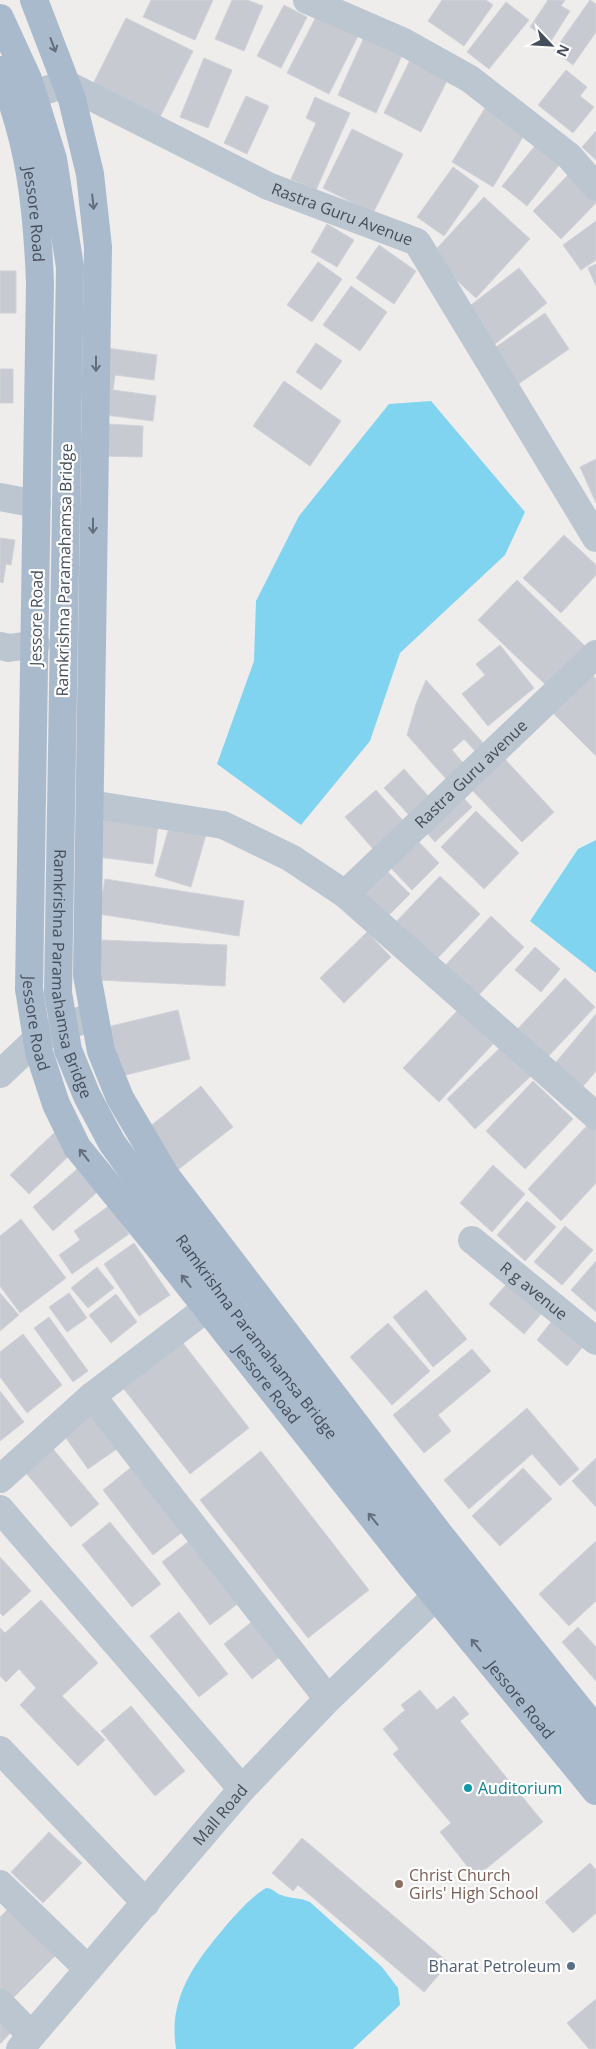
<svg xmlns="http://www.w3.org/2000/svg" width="596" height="2049" font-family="'Open Sans',sans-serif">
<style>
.water{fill:#81d4f0}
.building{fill:#c8cad2;stroke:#cfd2d8}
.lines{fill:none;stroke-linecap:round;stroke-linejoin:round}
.minor{stroke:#bcc6d0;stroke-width:28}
.major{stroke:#aabacd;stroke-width:28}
.major-bridge{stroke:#aabacd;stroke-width:28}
.oneway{stroke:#636e7c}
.culture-dot{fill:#0f9aa8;stroke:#fff;stroke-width:2}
.education-dot{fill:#8d6e63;stroke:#fff;stroke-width:2}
.service-dot{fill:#5c6f8a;stroke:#fff;stroke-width:2}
.labels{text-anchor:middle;stroke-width:4.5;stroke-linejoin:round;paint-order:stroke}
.street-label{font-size:16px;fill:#444e5a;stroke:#fff}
.culture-label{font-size:16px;fill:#0d838f;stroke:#fff;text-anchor:start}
.education-label{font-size:16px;fill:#785e54;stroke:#fff;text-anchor:start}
.service-label{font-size:16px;fill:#4e5e75;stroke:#fff;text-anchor:end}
</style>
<rect width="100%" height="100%" fill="#efecec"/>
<path class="water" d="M431 401 525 512 505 555 400 653 370 741 301 825 217 764 254 661 256 601 299 516 389 404Z
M596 840V973L530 921 578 849Z
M266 1888C273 1888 275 1893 281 1895 291 1899 299 1897 310 1902L382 1967 398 1988 400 2005 353 2049H176C168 1998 194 1964 224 1928 236 1914 251 1897 266 1888Z"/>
<path class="building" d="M151 0H213L195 40 143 17Z
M232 0H247L263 6 244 51 215 39Z
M442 0H486L493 5 464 46 428 21Z
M548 0H565L561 6 570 11 551 41 530 27Z
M590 0 596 4V32L573 65 554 51Z
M506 2 529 20 489 69 467 52Z
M284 5 307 17 281 68 257 56Z
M317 15 358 36 329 94 287 73Z
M126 18 193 51 158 121 91 88Z
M366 33 404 51 376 113 338 95Z
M412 56 450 75 421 132 384 113Z
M204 58 232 70 208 128 180 117Z
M566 70 587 87 580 96 594 107 573 133 538 105Z
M246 96 269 106 247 154 224 143Z
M315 97 350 113 316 190 291 179 316 123 306 118Z
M485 108 526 132 493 187 452 162Z
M352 129 403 154 373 213 323 188Z
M596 131V160L582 147Z
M539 141 563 160 527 206 502 186Z
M453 167 479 186 444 236 417 217Z
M571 172 596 197V203L561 239 533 211Z
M484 197 530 239 476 298 430 256Z
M596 221V260L581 270 563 245Z
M327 224 354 240 337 267 311 252Z
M379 245 416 271 394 304 356 278Z
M318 262 342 279 312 322 287 305Z
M596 264V286L588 268Z
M519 268 547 303 495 344 467 308Z
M0 271H16V313H0Z
M351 286 387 312 360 351 323 325Z
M545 313 569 349 517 385 493 349Z
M316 343 342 361 321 390 296 372Z
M107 348 157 355 154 380 115 375 113 390 156 396 153 421 98 414Z
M0 369H13V403H0Z
M284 381 341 421 310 466 253 426Z
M107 424 143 426 142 457 106 456Z
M596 459V503L580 467Z
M564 535 596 565V575L561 613 523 578Z
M0 538 15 540 11 565 6 564 3 583 0 582Z
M517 580 588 649 550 689 478 620Z
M500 645 534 688 488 726 462 694 485 675 476 664Z
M591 673 596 679V756L552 712Z
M426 680 485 745 476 752 464 739 452 750 464 764 447 780 407 735 416 704Z
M503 757 554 812 522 842 470 788Z
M404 769 430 798 410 816 384 788Z
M376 790 406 824 375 851 345 817Z
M461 795 472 807 435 842 424 830Z
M105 811 159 819 153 864 98 857Z
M476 811 519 853 484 889 441 847Z
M171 821 207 831 191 887 155 876Z
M415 838 439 863 412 890 388 865Z
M386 870 410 894 385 919 361 894Z
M440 876 480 914 432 964 392 926Z
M105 879 244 901 239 936 99 914Z
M491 916 524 947 474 1000 442 969Z
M367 932 391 957 344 1003 320 978Z
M99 940 227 945 225 986 97 980Z
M535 947 560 969 541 992 515 970Z
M565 978 595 1007 542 1063 512 1035Z
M178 1010 190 1059 114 1078 103 1028Z
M458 1010 493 1044 439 1102 403 1068Z
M596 1014V1071L580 1090 552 1067Z
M503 1045 532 1075 475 1129 447 1099Z
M533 1081 573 1119 525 1169 486 1131Z
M201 1086 233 1127 175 1172 144 1131Z
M593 1119 596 1122V1183L561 1221 528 1189Z
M55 1132 74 1151 29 1194 10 1175Z
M82 1165 102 1188 53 1231 33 1207Z
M493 1165 525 1194 492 1232 460 1203Z
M527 1201 556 1227 525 1261 497 1235Z
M110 1205 129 1234 72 1274 59 1255 80 1240 74 1231Z
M21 1219 66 1278 20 1313 0 1286V1236Z
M565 1226 593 1250 562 1285 534 1262Z
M134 1243 170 1295 139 1316 104 1264Z
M596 1261V1312L571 1290Z
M97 1267 114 1288 88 1308 71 1288Z
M512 1278 547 1307 524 1334 489 1304Z
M426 1290 467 1339 433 1367 393 1317Z
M0 1293 19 1315 0 1331Z
M69 1293 87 1318 67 1332 49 1307Z
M116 1294 137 1322 111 1343 89 1315Z
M559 1312 590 1338 567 1366 537 1340Z
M49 1317 88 1371 73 1382 34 1328Z
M388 1323 430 1371 392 1405 350 1357Z
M23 1334 62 1385 27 1413 0 1377V1352Z
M179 1338 249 1428 190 1474 120 1384Z
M472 1349 491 1371 438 1415 451 1431 424 1453 393 1415Z
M0 1391 24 1422 0 1441Z
M95 1407 121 1446 88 1469 61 1431Z
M527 1408 579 1469 560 1486 532 1454 469 1509 444 1480Z
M48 1443 99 1504 71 1527 21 1467Z
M261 1451 369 1590 308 1638 200 1500Z
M596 1458V1507L572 1481Z
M134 1465 185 1530 153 1555 103 1490Z
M523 1468 552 1499 500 1546 472 1516Z
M110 1522 161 1584 132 1607 82 1545Z
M193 1538 240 1602 210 1625 162 1562Z
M596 1541V1601L569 1626 539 1594Z
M0 1557 31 1591 3 1616 0 1613Z
M41 1600 98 1663 62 1696 105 1740 78 1766 20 1705 36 1688 19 1669 6 1682 0 1676V1628L5 1633Z
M179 1612 228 1674 199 1697 150 1636Z
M254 1620 282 1655 252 1679 224 1644Z
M578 1627 596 1647V1681L562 1642Z
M420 1690 437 1710 454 1696 469 1714 460 1721 543 1822 476 1877 440 1832 451 1823 393 1754 399 1749 383 1729 405 1710 401 1705Z
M131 1706 185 1771 155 1796 101 1731Z
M49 1832 82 1863 43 1903 11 1872Z
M302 1838 449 1963 424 1992 298 1885 293 1891 272 1873Z
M590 1863 596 1870V1913L573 1933 545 1902Z
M8 1909 55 1956 9 2002 0 1993V1917Z
M596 1999V2049H589L567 2023Z
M0 2015 14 2029 0 2044Z"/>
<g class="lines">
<g class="minor">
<path d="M307 0 402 41 470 79 569 156 596 187"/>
<path id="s1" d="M13 100 66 84 268 186 417 242 596 538"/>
<path d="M0 497 37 504"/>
<path d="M0 646 9 648 36 644"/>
<path d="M90 804 223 825 291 858 345 894 596 1116"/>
<path id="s2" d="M345 894 596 654"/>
<path d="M0 1074 37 1039 94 1015"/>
<path id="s3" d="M472 1240 596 1341"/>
<path d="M92 1396 328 1699"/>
<path d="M0 1479 92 1396 207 1308"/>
<path d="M0 1509 242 1789"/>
<path d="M0 1750 146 1903"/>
<path d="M0 1884 88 1969"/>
<path d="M0 2003 31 2035"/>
<path id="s4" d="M20 2049 242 1789 328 1699 431 1601 434 1594"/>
</g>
<g class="major">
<path d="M34 0 72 99 90 174 98 247 87 975 101 1051 120 1098 166 1176 440 1535 596 1730"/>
<path id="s5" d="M0 70C30 142 37 206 40 283L29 989 39 1052 56 1104 77 1147 161 1250 411 1566 596 1791"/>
</g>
<path class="major-bridge" id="s6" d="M0 18 28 79 53 159 70 267 58 993 68 1050 87 1096 112 1143 234 1311 596 1766"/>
</g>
<defs><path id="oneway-shaft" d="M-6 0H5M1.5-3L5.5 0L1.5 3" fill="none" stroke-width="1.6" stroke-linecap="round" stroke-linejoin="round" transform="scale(1.25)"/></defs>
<g class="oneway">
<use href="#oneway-shaft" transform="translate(53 45) rotate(70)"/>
<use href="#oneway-shaft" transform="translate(93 202) rotate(84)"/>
<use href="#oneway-shaft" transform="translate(96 364) rotate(90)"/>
<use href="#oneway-shaft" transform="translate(93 526) rotate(90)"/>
<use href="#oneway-shaft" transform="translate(84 1155) rotate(-129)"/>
<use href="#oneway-shaft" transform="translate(186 1281) rotate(-128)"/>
<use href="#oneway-shaft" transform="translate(373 1519) rotate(-129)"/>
<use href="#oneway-shaft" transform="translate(476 1645) rotate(-129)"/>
</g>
<circle class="culture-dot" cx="468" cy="1788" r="5"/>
<circle class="education-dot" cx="399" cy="1884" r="5"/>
<circle class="service-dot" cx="571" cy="1966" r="5"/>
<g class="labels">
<g class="street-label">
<text dy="6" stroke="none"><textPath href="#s5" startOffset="149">Jessore Road</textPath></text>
<text dy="6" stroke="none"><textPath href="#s1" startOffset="361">Rastra Guru Avenue</textPath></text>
<text transform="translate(64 570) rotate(-89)" y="6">Ramkrishna Paramahamsa Bridge</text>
<text transform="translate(36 618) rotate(-89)" y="6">Jessore Road</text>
<text dy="6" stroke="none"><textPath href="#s2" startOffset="174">Rastra Guru avenue</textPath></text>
<text dy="6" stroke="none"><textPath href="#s6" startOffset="969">Ramkrishna Paramahamsa Bridge</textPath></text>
<text dy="6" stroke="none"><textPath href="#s5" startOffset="959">Jessore Road</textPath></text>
<text dy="6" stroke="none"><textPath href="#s3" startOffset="80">R g avenue</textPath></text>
<text dy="6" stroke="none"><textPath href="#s6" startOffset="1389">Ramkrishna Paramahamsa Bridge</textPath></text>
<text dy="6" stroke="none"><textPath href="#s5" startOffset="1394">Jessore Road</textPath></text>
<text dy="6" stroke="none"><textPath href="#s5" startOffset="1799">Jessore Road</textPath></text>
<text dy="6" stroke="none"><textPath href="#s4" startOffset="308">Mall Road</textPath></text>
</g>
<g class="culture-label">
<text x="478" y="1794">Auditorium</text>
</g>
<g class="education-label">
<text x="409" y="1881">Christ Church<tspan x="409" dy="18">Girls' High School</tspan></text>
</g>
<g class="service-label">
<text x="561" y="1972">Bharat Petroleum</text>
</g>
</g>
<g transform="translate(551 45) rotate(115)" stroke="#ffffff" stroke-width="4" paint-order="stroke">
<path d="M0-4L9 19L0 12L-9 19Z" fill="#444e5a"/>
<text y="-8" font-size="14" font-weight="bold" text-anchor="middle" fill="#444e5a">N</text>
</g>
</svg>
